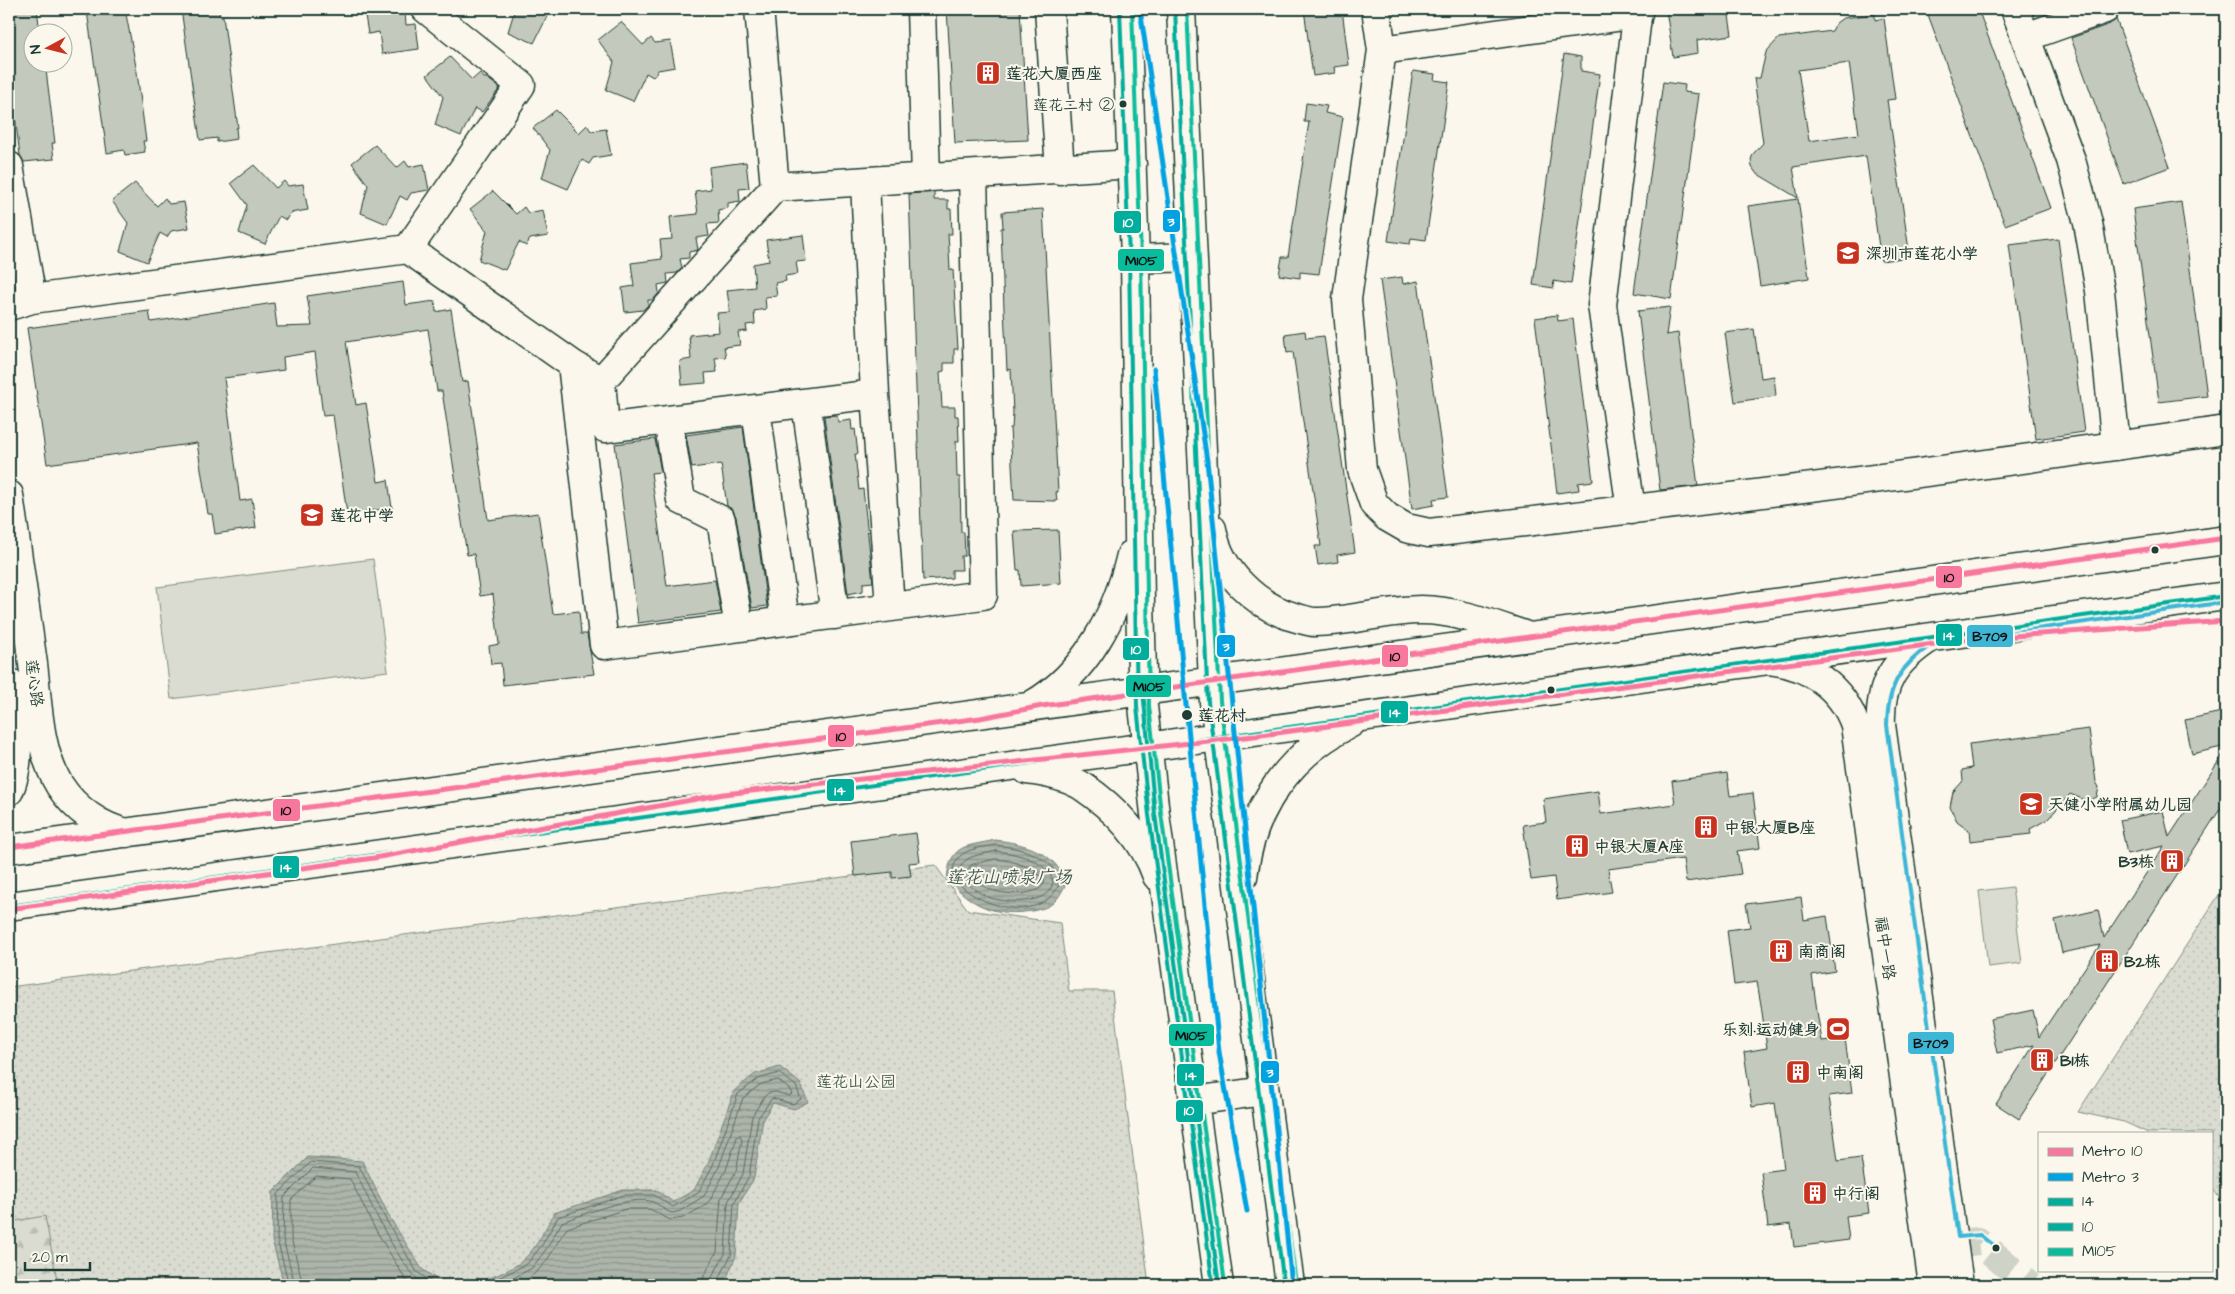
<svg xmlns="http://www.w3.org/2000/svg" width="2235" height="1294" font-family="'Architects Daughter','LXGW WenKai TC',sans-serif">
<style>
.green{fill:url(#green-dots);stroke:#7d8c82}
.forest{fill:url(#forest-firs);stroke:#7d8c82}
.pitch{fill:#dbdcd1;stroke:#7d8c82}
.water{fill:url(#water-rules);stroke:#74847b}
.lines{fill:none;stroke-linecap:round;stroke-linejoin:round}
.shore{stroke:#586d63;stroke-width:1}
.building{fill:#c4c9be;stroke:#1f3d34;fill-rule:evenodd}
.minor-tunnel{stroke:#cfd2c7;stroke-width:28;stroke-dasharray:28 14;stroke-linecap:butt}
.minor-casing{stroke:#1f3d34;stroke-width:31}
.major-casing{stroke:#1f3d34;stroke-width:31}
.minor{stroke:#fbf7ec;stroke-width:28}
.major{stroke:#fbf7ec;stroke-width:28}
.bus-1-casing{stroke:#fbf7ec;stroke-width:8}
.bus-2-casing{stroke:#fbf7ec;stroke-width:8}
.bus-3-casing{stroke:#fbf7ec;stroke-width:8}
.bus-4-casing{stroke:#fbf7ec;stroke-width:8}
.bus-1{stroke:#01ad9c;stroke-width:4}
.bus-2{stroke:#01ad9c;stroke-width:4}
.bus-3{stroke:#08bc9c;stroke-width:4}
.bus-4{stroke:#3eb6d6;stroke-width:4}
.metro-1-casing{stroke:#fbf7ec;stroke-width:9}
.metro-2-casing{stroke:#fbf7ec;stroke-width:9}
.metro-1{stroke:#f8779e;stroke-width:5}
.metro-2{stroke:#00a2e1;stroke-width:5}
.bus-dot{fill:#1f3d34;stroke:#fbf7ec;stroke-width:2}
.labels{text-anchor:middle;stroke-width:4;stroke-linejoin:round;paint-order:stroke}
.bus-label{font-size:15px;fill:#1f3d34;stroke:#fbf7ec;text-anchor:end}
.poi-label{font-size:16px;font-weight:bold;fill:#1f3d34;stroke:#fbf7ec;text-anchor:start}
.street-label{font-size:16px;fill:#1f3d34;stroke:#fbf7ec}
.stop-label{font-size:16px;font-weight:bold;fill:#1f3d34;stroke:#fbf7ec;text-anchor:start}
.park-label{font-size:16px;fill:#455d53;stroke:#fbf7ec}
.water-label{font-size:18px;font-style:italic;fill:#425b52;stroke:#fbf7ec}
.line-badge{stroke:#fbf7ec;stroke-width:2}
.badge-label{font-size:14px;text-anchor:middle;font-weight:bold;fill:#fff}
.pale-badge-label{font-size:14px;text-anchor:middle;font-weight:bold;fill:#111}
</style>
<defs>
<pattern id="green-dots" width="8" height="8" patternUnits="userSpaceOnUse" patternTransform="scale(1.25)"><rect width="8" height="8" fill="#dbdcd1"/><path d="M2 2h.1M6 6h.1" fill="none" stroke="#bcbeb4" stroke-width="1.8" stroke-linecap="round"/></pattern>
<pattern id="forest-firs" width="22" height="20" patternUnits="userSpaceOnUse" patternTransform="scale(1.25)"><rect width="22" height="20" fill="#dbdcd1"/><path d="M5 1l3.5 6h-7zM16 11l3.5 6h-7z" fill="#bcbeb4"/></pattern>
<pattern id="water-rules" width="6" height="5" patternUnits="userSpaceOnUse" patternTransform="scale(1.25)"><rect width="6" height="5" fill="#adb4aa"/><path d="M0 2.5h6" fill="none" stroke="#8c948b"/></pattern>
</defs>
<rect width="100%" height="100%" fill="#fbf7ec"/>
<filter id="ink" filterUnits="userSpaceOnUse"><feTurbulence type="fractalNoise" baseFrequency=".02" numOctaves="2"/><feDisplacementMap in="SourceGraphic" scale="10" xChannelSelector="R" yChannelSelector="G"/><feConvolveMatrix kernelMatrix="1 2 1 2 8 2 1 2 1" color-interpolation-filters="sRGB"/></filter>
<g filter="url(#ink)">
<path class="green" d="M935 865 968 910 1060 923 1069 991H1112L1149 1285H9V987Z
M2226 884V1208L2211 1186V1133H2148L2124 1122 2078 1112Z"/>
<path class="forest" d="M45 1216 58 1285H9V1222Z"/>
<path class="pitch" d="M373 559 388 671 171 699 157 587Z
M2012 887 2022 963 1988 967 1979 891Z"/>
<path class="water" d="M995 840C1024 843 1057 852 1066 884 1063 889 1060 896 1056 900 1049 908 1041 909 1032 911 995 917 971 906 947 878 951 843 966 847 995 840Z
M780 1067 800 1083 808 1102 794 1109 773 1103 763 1119 754 1178 739 1203 736 1256 728 1275 720 1285H471C488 1278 511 1272 524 1259 537 1247 545 1229 554 1213L623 1190H656L673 1202 694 1190 708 1163 734 1091 755 1074Z
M308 1157 362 1161 390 1218 422 1269 445 1285H284L272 1240 273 1192Z"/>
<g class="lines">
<path class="shore" d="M996 845C1020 848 1053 855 1060 882 1044 926 973 908 952 875 955 849 973 849 996 845Z
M996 851C1015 853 1048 860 1053 882 1052 885 1051 890 1048 892 1037 905 997 903 984 895 975 891 966 882 959 875 959 855 981 855 996 851Z
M996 859C1015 861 1031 866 1045 880 1043 898 1001 895 989 889 981 886 972 879 967 872L971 865Z
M289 1285 277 1239 278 1194 311 1162 359 1166 386 1220 417 1272 436 1285
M295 1285 283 1239 284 1197 313 1168 355 1172C372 1204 397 1266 425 1285
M303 1285 291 1238V1200L316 1176 350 1179 374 1227 406 1280 412 1285
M484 1285 527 1264 542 1245 558 1217 624 1195H654L673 1207 698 1193 713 1165 738 1094 758 1079 779 1073 796 1086 801 1099 793 1104 772 1098 758 1118 749 1176 734 1203 731 1255 716 1285
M501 1285 532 1268 547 1248 562 1222C582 1215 633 1194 653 1202 661 1205 665 1212 673 1213L680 1211 704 1196 719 1167 743 1098 761 1084 778 1080 790 1090 792 1094 789 1096 776 1092 768 1093 764 1097 752 1116 743 1174 728 1202 725 1254 711 1279 710 1285
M517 1285C549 1268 548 1255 567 1228L626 1209H650L670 1220 683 1218 704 1206 710 1200 726 1170 737 1137 740 1135 742 1140 736 1171 721 1198 717 1252 704 1276 702 1285"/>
</g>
<path class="building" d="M9 9H37L40 32H32V62H45L55 143H52L54 159 24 162 20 155 9 71Z
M96 9H125L137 72 146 141H143L145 152 125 155 124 150 107 153 87 11Z
M181 9H219L220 16H223L238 128H236L237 139 217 142V138L200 140Z
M364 9H391L392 14 405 13 406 25 416 24 419 49 382 54 379 32 368 34Z
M515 9H551L534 43 508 32Z
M947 9H1020L1028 140 955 143Z
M1304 9H1342L1349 65 1334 67 1335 73 1313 76Z
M1666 9H1728L1732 35 1697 40 1698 53 1673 57Z
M1926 9H1978L2051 208 2005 225Z
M1875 14V20L1884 18 1895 99 1887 100 1910 257 1881 261 1866 156 1793 167 1798 198 1756 173 1752 167 1751 160 1753 154 1763 143 1754 78H1760L1766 52 1779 38 1832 31 1836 23 1843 18ZM1849 63 1859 134 1809 141 1798 70Z
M2116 19 2170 167 2124 184 2071 38 2110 24Z
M621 22 643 45 651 38 655 43 670 41 675 67 658 70 653 77 646 73 633 101 606 90 614 62 598 40Z
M1564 54 1581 57V71L1600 74 1571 284 1553 281 1554 288 1533 285Z
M450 57 472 80 480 73 484 78H487L500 88 482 112 475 108 461 136 435 125 443 97 427 75Z
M1413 71 1435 74 1434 80 1449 82 1426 240 1411 238 1410 244 1388 241Z
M1663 82 1685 85 1684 92 1699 94 1671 299 1634 293Z
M1306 103 1327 106 1325 113 1343 117 1319 274 1300 272V278L1279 275 1282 257H1288L1309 122H1304Z
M556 110 579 133 587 125 591 131 606 129 611 155 593 158 589 164 582 160 568 189 542 178 550 150 533 128Z
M375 145 397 168 405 161 409 167 424 164 429 190 411 193 407 200 400 196 387 224 361 213 368 185 352 163Z
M746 162 749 188 739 189 740 201 728 203V208L718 210 719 223 707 224 709 236 696 238 698 250 689 252V258L680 259 682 268 677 273 667 274 668 283 658 285 659 293 653 300H648V305L643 310 625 312 622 288 634 286 631 263 662 259 660 240 672 239 670 217 698 214 695 191 711 189 709 167Z
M254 165 276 188 284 181 288 186 303 184 308 210 290 213 286 220 279 216 265 244 239 233 247 205 231 183Z
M135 183 157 206 165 198 169 204 184 202 189 228 171 231 167 237 160 233 147 262 120 251 128 223 112 201Z
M493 191 516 214 524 207 528 213 543 210 548 236 530 239 526 246 519 242 505 270 479 260 487 231 470 209Z
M934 192V200H948V209H951L952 234H948L949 251 950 270H953L958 349H954V363H944V371L940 372 942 407H955V416H958L959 441H956L957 477H960L961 532H964L965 556H961L962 570H952V578L923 580 909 194Z
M1798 199 1809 278 1760 286 1748 206Z
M2181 202 2207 396 2159 402 2133 209Z
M1043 209 1058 492H1056L1057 501 1014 500 1010 428H1012L1013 413 1011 369 1007 370 1004 309 1001 228H1003L1002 212Z
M803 235 806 261 796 262 798 274 785 276 786 281 775 283 777 296 765 297 766 309 754 311 755 324 746 325 747 331 738 332 740 345 724 347 726 357 715 358 717 372 705 373 706 383 682 385 680 361 691 359 689 335 719 332 717 313 730 312 727 290 755 287 753 264 769 261 766 240Z
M2058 239 2084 432 2036 439 2009 245Z
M1402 277 1403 284 1418 281 1448 497 1433 499 1434 505 1412 509 1380 280Z
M403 282 406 305 435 301 436 312 451 309 462 382 468 381 488 520 538 513 553 614 579 611 581 634H587L594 674 503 685 501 663 491 664 489 646 499 644 493 594 480 596 474 554 467 555 442 391H437L428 329 346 342 356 405 366 403 378 482 388 480 392 508 347 514 333 415 323 416 315 352 283 357 284 370 224 378 240 501 252 499 256 528 215 534 212 514H208L197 443 47 464 27 328 149 311 151 322 274 303 277 327 312 326 307 296Z
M1670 307 1666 335 1678 333 1698 486 1660 490 1638 311Z
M1557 315 1558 321 1573 319 1593 481 1578 483 1579 490 1557 493 1535 318Z
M1754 329 1761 378 1774 376 1776 396 1735 402 1725 333Z
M1305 331 1306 338 1324 336 1355 552 1337 555 1338 562 1318 565 1315 546H1321L1293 352 1287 353 1285 334Z
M837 415 838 422 851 420 852 430 855 429 858 454H855L859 490 863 489 873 582 863 583V591L848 594 824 416Z
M743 427 767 606 752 608 736 517 733 510 727 506 721 464 692 468 686 435Z
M655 439 661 472 651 473 667 586 715 580 721 612 638 623 615 444Z
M1058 530 1061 583 1021 586 1020 570H1017L1014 531Z
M2226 711V746L2192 754 2185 720Z
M2089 729 2096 782 2099 787 2097 797 2087 801 2070 794 2048 819 2030 829 2031 834 1970 841 1969 830 1957 821 1950 807 1953 792 1963 781 1962 770 1972 768 1969 744Z
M2226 750V800L2019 1119 1996 1104 2034 1045 1997 1053 1990 1019 2033 1010 2039 1037 2100 945 2062 953 2055 920 2098 910 2104 938 2164 846 2127 854 2120 820 2163 811 2169 837Z
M1727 773 1730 796 1753 793 1760 848 1737 851 1741 874 1686 882 1683 859 1631 866 1608 869 1612 892 1557 900 1554 877 1531 880 1523 825 1546 822 1543 799 1598 791 1601 814 1653 807 1675 804 1672 781Z
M916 833 920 862 909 863 911 876 892 878V872L855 876 851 841Z
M1801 897 1804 920 1827 916 1835 971 1812 975 1818 1018 1822 1041 1845 1038 1852 1093 1829 1096 1838 1161 1861 1158 1869 1213 1846 1216 1849 1240 1794 1247 1791 1224 1768 1227 1761 1172 1784 1169 1775 1103 1752 1107 1744 1052 1767 1048 1761 1005 1757 982 1734 985 1727 930 1750 927 1746 904Z"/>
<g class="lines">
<path class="minor-tunnel" d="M1953 1244 1978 1241 2030 1285"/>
<defs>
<path id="minor" d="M759 9 775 187
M921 9 926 178
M1049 9 1060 170
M1376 9 1382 50 1347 299 1362 470 1374 504 1387 517 1406 528 1429 533C1695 503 1961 469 2226 430
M2015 9 2071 160 2088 223 2100 291 2116 446
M2026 37 2105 9
M1382 50 1638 14
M9 166 32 299
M865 182 875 394 890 607
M408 249 521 85 426 9
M9 306 32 299 408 249 572 364 604 645 983 595 973 175
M572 364 601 381 775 187 1132 164
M601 381 605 428 875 394
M806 403 835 615
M756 409 785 621
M668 420 681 500 721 520 739 627
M1631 510 1602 305 1638 9
M1930 638C1895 661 1879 683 1881 725L1959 1285
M1769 660C1808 664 1842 687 1855 725L1933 1285"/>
<path id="major" d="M1126 9 1135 259 1140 602 1143 706 1155 814 1219 1285
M1181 9 1214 702 1290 1285
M1135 259 1192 257
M9 495C17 551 25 608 33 664 38 703 38 751 60 786 75 809 100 827 127 833
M1212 529C1219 571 1256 607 1297 618 1302 619 1309 622 1315 622 1350 622 1386 610 1421 610 1456 610 1491 624 1524 635
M9 682C14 719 24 756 9 791
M1032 705C1086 674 1117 614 1131 555
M1027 770C1044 772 1067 777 1082 786 1115 808 1144 839 1157 876
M9 849 2226 540
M1243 877C1251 808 1289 754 1351 723
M9 906 2226 596
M1194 1101 1264 1091"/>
</defs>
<use href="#minor" class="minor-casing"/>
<use href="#major" class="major-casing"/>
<use href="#minor" class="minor"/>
<use href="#major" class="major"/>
<defs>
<path id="bus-1" d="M9 906 2226 596
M1219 1285 1155 814 1143 691 2226 540"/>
<path id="bus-2" d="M1120 9 1129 259 1137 707 1149 815 1213 1285
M1175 9 1208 702 1284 1285"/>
<path id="bus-3" d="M1132 9 1141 259 1149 706 1161 813 1225 1284
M1187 9 1220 701 1296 1284"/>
<path id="bus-4" d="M1996 1248 1980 1235 1958 1237 1887 725C1888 685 1900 666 1932 644L2226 602"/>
</defs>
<use href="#bus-1" class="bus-1-casing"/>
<use href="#bus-2" class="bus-2-casing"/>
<use href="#bus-3" class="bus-3-casing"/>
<use href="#bus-4" class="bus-4-casing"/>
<use href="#bus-1" class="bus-1"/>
<use href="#bus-2" class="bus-2"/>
<use href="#bus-3" class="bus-3"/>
<use href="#bus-4" class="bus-4"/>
<defs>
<path id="metro-1" d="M9 847 980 718 1042 706 2226 538
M9 909 374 858 724 794 1254 736 1971 639 2226 621"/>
<path id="metro-2" d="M1140 9 1207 461 1292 1285
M1154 369 1219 1052 1247 1211"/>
</defs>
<use href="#metro-1" class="metro-1-casing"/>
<use href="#metro-2" class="metro-2-casing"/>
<use href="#metro-1" class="metro-1"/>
<use href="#metro-2" class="metro-2"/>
</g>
</g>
<defs>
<symbol id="building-square" viewBox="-11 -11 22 22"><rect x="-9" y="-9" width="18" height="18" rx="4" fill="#c8321e" stroke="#fbf7ec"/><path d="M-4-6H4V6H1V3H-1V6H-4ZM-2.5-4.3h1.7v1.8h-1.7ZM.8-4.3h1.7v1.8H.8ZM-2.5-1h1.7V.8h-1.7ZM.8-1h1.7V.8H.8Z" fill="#fff"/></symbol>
<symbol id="school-square" viewBox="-11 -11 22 22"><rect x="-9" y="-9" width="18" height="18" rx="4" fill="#c8321e" stroke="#fbf7ec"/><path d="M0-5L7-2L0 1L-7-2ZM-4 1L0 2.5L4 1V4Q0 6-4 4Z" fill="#fff"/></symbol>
<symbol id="stadium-square" viewBox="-11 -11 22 22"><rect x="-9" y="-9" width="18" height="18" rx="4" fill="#c8321e" stroke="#fbf7ec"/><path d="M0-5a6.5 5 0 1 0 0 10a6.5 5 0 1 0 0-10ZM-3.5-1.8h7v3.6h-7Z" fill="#fff"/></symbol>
</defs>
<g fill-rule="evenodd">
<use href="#building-square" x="974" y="59" width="28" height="28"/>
<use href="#school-square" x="1834" y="239" width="28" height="28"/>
<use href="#school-square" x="298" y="501" width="28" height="28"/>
<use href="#school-square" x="2017" y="790" width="28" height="28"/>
<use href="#building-square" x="1692" y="813" width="28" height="28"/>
<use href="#building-square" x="1563" y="832" width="28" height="28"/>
<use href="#building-square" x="2158" y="847" width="28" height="28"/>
<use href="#building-square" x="1767" y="937" width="28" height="28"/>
<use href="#building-square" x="2093" y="947" width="28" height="28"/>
<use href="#stadium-square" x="1824" y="1015" width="28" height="28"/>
<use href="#building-square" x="2028" y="1046" width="28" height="28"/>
<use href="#building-square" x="1784" y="1058" width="28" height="28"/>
<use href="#building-square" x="1801" y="1179" width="28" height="28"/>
</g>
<g class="bus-dot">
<circle cx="1123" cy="104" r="4.5"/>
<circle cx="2155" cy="550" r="4.5"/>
<circle cx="1551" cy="690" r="4.5"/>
<circle cx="1187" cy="715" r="6"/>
<circle cx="1996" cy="1248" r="4.5"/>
</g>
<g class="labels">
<g class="bus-label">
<text x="1114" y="110">莲花二村 ②</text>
</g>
<g class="poi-label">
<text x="1006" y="79">莲花大厦西座</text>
<text x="1866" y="259">深圳市莲花小学</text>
<text x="330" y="521">莲花中学</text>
<text x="2048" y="810">天健小学附属幼儿园</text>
<text x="1724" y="833">中银大厦B座</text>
<text x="1594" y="852">中银大厦A座</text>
<text x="2154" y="867" text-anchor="end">B3栋</text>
<text x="1798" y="957">南商阁</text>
<text x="2124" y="967">B2栋</text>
<text x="1820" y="1035" text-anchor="end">乐刻·运动健身</text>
<text x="2060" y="1066">B1栋</text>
<text x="1816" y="1078">中南阁</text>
<text x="1832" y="1199">中行阁</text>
</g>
<g class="street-label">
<text transform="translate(35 683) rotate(82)" y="6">莲心路</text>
<text transform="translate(1886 948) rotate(82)" y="6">福中一路</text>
</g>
<g class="stop-label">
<text x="1198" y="721">莲花村</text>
</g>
<g class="park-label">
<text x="856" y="1087">莲花山公园</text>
</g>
<g class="water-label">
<text x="1009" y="883">莲花山喷泉广场</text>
</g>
</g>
<g class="line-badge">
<rect x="1162" y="209" width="19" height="24" rx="5" fill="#00a2e1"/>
<rect x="1113" y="210" width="29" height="24" rx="5" fill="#01ad9c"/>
<rect x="1117" y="248" width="48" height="24" rx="5" fill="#08bc9c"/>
<rect x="1935" y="565" width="28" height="24" rx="5" fill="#f8779e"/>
<rect x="1935" y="623" width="28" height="24" rx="5" fill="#01ad9c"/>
<rect x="1966" y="624" width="48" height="24" rx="5" fill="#3eb6d6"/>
<rect x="1216" y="634" width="20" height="24" rx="5" fill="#00a2e1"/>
<rect x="1122" y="637" width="28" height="24" rx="5" fill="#01ad9c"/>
<rect x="1381" y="644" width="28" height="24" rx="5" fill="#f8779e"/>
<rect x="1125" y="674" width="47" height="24" rx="5" fill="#08bc9c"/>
<rect x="1380" y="700" width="29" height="24" rx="5" fill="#01ad9c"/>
<rect x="827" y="724" width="28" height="24" rx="5" fill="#f8779e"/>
<rect x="826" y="778" width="29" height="24" rx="5" fill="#01ad9c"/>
<rect x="272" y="798" width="29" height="24" rx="5" fill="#f8779e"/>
<rect x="272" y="855" width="28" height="24" rx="5" fill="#01ad9c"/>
<rect x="1168" y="1023" width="47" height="24" rx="5" fill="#08bc9c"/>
<rect x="1907" y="1031" width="48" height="24" rx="5" fill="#3eb6d6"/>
<rect x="1260" y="1060" width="20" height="24" rx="5" fill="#00a2e1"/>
<rect x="1176" y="1063" width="29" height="24" rx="5" fill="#01ad9c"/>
<rect x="1175" y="1099" width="29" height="24" rx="5" fill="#01ad9c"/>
</g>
<g class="badge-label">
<text x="1171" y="226">3</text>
<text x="1128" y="227">10</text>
<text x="1949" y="640">14</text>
<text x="1226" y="651">3</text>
<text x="1136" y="654">10</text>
<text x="1395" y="717">14</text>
<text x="840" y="795">14</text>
<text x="286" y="872">14</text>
<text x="1270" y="1077">3</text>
<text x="1191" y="1080">14</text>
<text x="1189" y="1115">10</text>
</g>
<g class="pale-badge-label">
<text x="1141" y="265">M105</text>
<text x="1949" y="582">10</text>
<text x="1990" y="641">B709</text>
<text x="1395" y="661">10</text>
<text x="1149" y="691">M105</text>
<text x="841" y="741">10</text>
<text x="286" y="815">10</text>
<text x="1191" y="1040">M105</text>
<text x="1931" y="1048">B709</text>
</g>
<rect width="2235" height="1294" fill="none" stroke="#fbf7ec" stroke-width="30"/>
<rect x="15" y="15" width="2205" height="1264" fill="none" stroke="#1f3d34" stroke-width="2" filter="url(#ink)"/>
<rect x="2038" y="1132" width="175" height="140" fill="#fbf7ec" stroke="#a3ada2"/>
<rect x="2048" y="1148" width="25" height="8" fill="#f8779e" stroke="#a3ada2"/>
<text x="2082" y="1156" font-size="15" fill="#1f3d34">Metro 10</text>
<rect x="2048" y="1173" width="25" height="8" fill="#00a2e1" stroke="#a3ada2"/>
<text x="2082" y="1182" font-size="15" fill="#1f3d34">Metro 3</text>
<rect x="2048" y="1198" width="25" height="8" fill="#01ad9c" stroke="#a3ada2"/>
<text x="2082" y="1206" font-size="15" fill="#1f3d34">14</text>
<rect x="2048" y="1223" width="25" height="8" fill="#01ad9c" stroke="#a3ada2"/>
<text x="2082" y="1232" font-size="15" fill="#1f3d34">10</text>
<rect x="2048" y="1248" width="25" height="8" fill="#08bc9c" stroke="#a3ada2"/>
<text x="2082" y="1256" font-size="15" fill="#1f3d34">M105</text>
<g transform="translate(48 48) rotate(263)"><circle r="24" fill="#fbf7ec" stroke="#a3ada2"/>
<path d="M0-4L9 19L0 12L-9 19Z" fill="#c8321e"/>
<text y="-8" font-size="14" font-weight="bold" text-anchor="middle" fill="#1f3d34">N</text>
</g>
<path d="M25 1262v8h65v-8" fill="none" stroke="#1f3d34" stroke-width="2.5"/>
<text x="32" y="1262" font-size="15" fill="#1f3d34" stroke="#fbf7ec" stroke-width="4" paint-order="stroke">20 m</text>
</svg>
